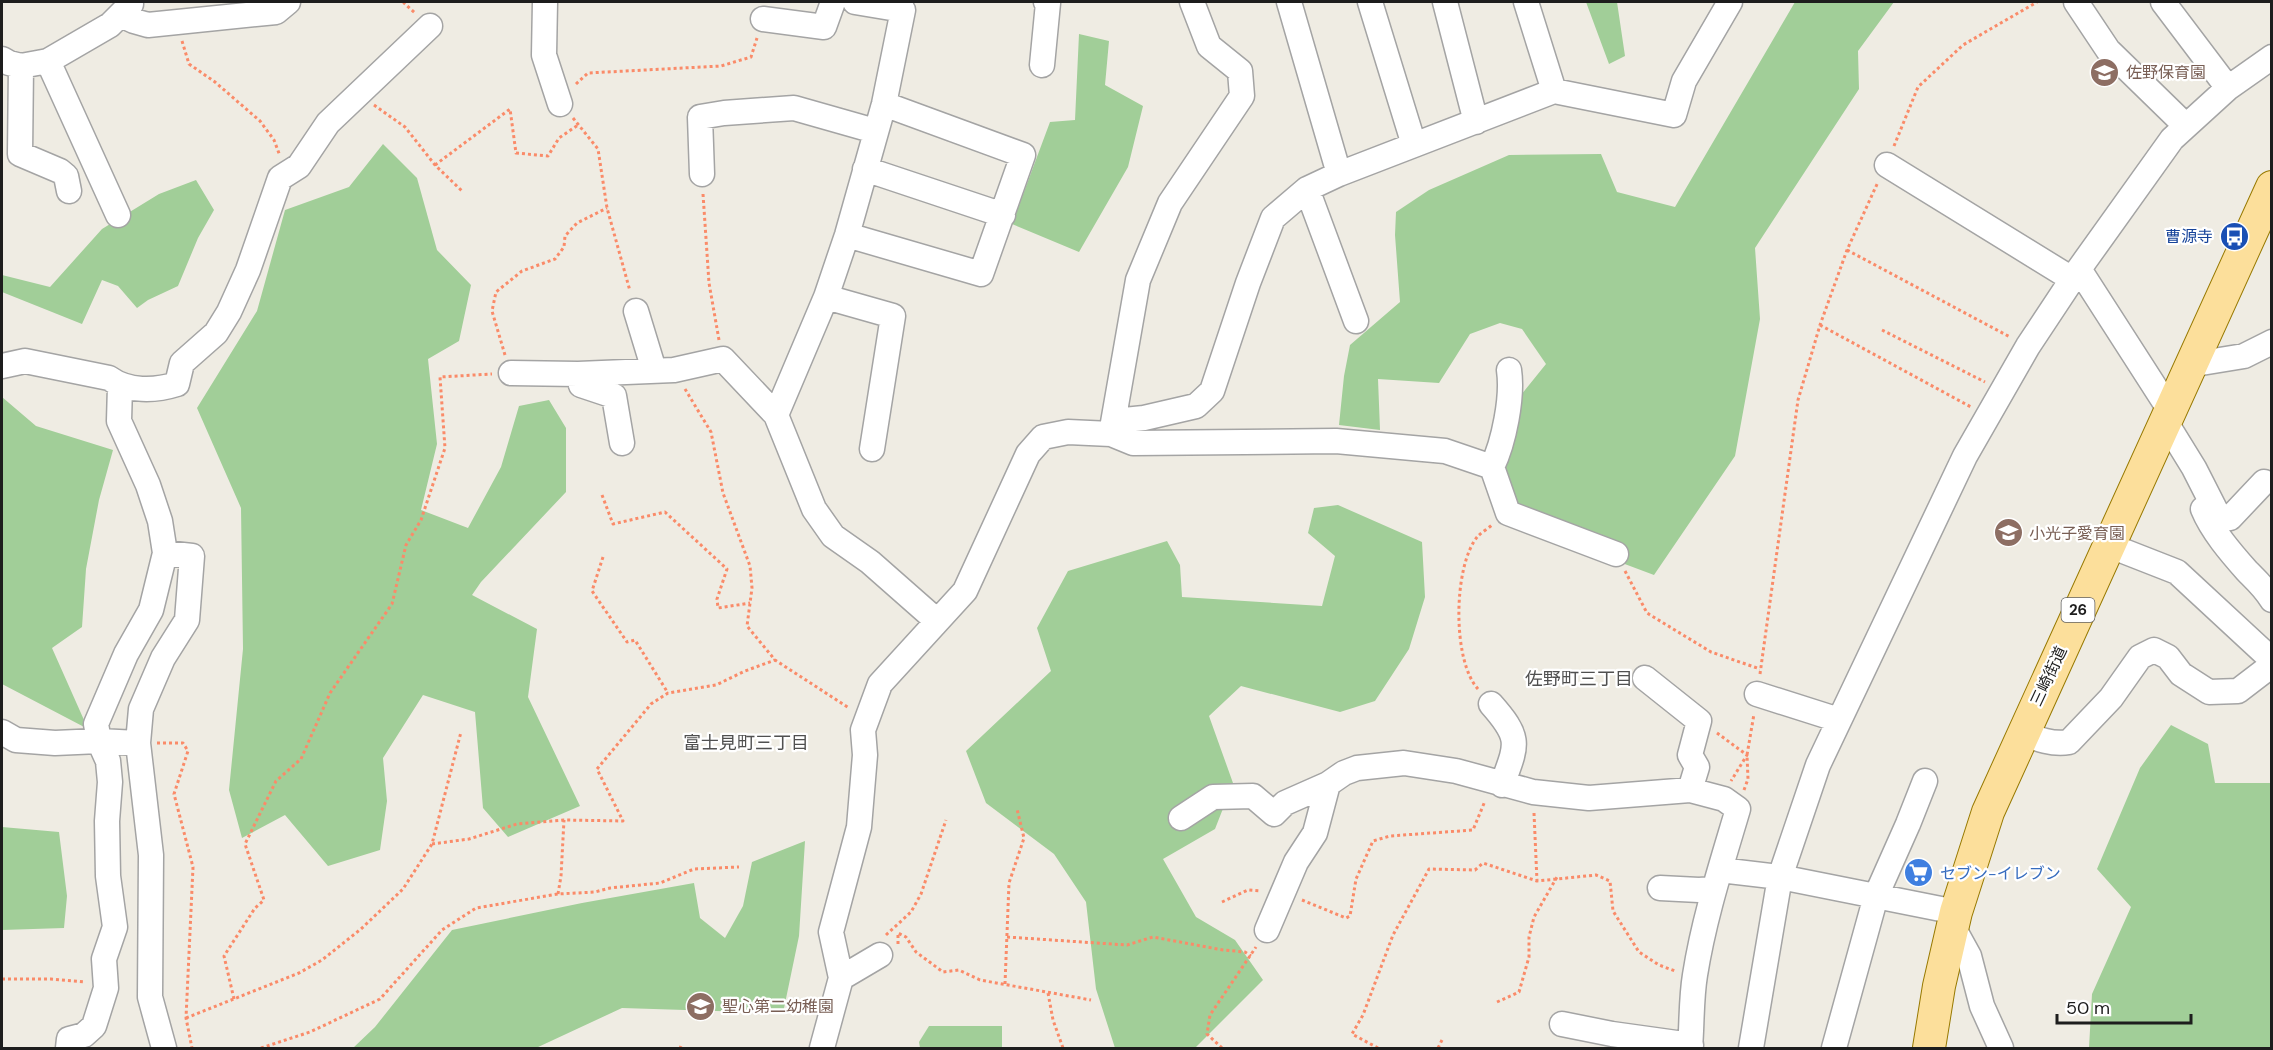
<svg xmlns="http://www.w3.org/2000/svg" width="2273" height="1050" font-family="'DM Sans','Noto Sans JP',sans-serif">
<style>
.forest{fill:#a1ce98}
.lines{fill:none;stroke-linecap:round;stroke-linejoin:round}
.minor-casing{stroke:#a4a4a4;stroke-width:27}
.major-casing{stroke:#977900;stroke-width:34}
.path{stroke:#fa8b69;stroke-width:3;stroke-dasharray:3 3;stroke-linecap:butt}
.minor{stroke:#fff;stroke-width:24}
.major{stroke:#fcdf9b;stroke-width:32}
.labels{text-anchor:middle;stroke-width:4.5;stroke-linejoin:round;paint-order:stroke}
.shield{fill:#fff;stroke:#616161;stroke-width:1.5}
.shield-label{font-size:15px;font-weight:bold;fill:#1d1d1d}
.education-label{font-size:16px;fill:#785e54;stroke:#fff;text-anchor:start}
.transit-label{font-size:16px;fill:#164399;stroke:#fff;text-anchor:end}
.street-label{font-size:16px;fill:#1d1d1d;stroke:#fff}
.shop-label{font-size:16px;fill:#366cbe;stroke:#fff;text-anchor:start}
.neighbourhood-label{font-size:18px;fill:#505050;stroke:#fff}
</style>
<rect width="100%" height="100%" fill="#efece3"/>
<path class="forest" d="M1586 2H1617L1625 56 1609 64Z
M1795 2H1894L1858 51 1859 89 1755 248 1760 319 1735 456 1654 575 1510 521 1484 475 1521 395 1546 364 1522 329 1500 323 1470 334 1439 383 1378 379 1380 430 1339 425 1344 376 1350 345 1400 302 1395 235 1396 212 1429 190 1509 155 1601 154 1617 192 1675 207Z
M1079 34 1109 41 1105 85 1143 106 1128 167 1079 252 1012 224 1050 122 1075 120Z
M383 144 417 178 437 250 471 285 459 341 428 359 437 444 421 510 468 528 501 467 519 406 549 400 566 428V492L481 582 472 595 537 629 528 697 580 806 508 837 483 808 475 712 423 695 383 758 387 801 380 850 328 866 285 815 242 838 229 790 243 649 241 508 197 408 257 311 285 210 349 187Z
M196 180 214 210 198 238 178 286 148 300 137 308 118 286 102 280 82 324 2 292V275L50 287 102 229 159 194Z
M2 397 36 426 113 450 99 500 86 569 82 627 52 648 88 729 2 684Z
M1338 505 1422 542 1425 597 1409 649 1375 701 1340 712 1241 686 1209 716 1233 783 1215 829 1163 859 1196 917 1235 940 1263 980 1195 1048H1115L1096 989 1086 902 1054 854 986 803 966 751 1051 671 1037 628 1068 571 1167 541 1180 565 1182 597 1322 606 1335 556 1308 533 1314 508Z
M2171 725 2208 744 2215 783H2271V1048H2089L2092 994 2131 907 2097 869 2140 768Z
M2 827 59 832 67 896 64 928 2 930Z
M805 841 799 936 783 1013 622 1008 536 1048H353L375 1027 452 930 582 903 694 883 700 918 725 938 743 906 752 862Z
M929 1026H1002V1048H920L919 1042Z"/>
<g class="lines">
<defs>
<path id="minor" d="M545 2 544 55 560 104
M855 2 903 10 884 104 847 235 826 297 776 415 814 509 833 536 870 562 937 621
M1289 2 1339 174
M1370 2 1414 145
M1445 2 1476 122
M1526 2 1554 91
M2076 2 2108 50 2186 126
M2163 2 2228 88
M121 15 134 21 148 25 276 12 288 2
M763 19 824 27 833 2
M2 59 9 63 21 66 48 61 110 25 131 4
M48 61 118 215
M1042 65 1048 3 1046 2
M21 66 20 154 60 171 66 176 69 191
M1887 165 2072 279
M865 169 1003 215
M702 174 700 117 724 113 794 108 875 131
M1307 189 1356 321
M847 235 981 274 1023 155 884 104
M2079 269 2169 409
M826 297 893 316 872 449
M636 311 654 370
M2189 365 2244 356 2272 342
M2 366 25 361 109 378C128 392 155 391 177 384L182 363 216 333 229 312 248 270 280 178 299 166 328 123 430 26
M511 373 578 374 674 370 723 359 776 415
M578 374 581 385 614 396 622 443
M120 386 119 421 148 485 160 521 165 553 151 610 126 654 96 724 99 741 138 743
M1114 421 1144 418 1196 406 1212 391 1248 283 1273 218 1307 189 1339 174 1554 91 1674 115 1684 81 1730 2
M2165 421 2194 468 2220 519 2230 518 2264 482
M1111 434 1138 280 1170 203 1242 96 1240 71 1209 46 1192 2
M1492 467C1504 442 1513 397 1509 370
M2203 509C2212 531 2231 553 2247 571 2256 580 2265 588 2272 600
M2108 545 2177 572 2272 660
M1645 678 1699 721 1690 755 1697 767 1690 790
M1757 694 1839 720
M1491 704C1522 739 1517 744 1502 785
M2 732 16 740 55 743 99 741 108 761 110 782 107 821 108 876 115 927 104 959 106 988 94 1026 84 1035 69 1039 68 1048
M2022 733C2037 739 2053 745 2069 742L2111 698 2140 657 2154 650 2168 657 2181 674 2209 692 2238 691 2272 665
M1181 818 1213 797 1253 796 1274 814 1285 803 1328 784
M1720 870 1780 877 1956 912
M1660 888 1699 890 1714 889
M1953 927 1969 956 1982 1006 2001 1048
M1267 930 1296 862 1315 833 1328 784 1344 773 1357 768 1404 763 1456 771 1533 792 1589 798 1690 790 1724 799 1738 809C1722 863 1704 918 1695 975 1691 999 1692 1024 1690 1048
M841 978 880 955
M1562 1024 1612 1034 1691 1045
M164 1048 150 997 151 855 138 743 141 709 163 658 187 620 192 556 165 553
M822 1048 841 978 831 932 859 827 865 755 863 730 880 684 965 591 1028 454 1043 437 1068 432 1111 434 1133 443 1336 441 1445 451 1492 467 1508 513 1616 554
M1751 1048 1780 877 1818 765 1965 456 2028 346 2079 269 2172 139 2228 88 2272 57
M1834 1048 1876 896 1908 824 1925 781"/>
<path id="major" d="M1929 1048 1939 986 1956 912 1988 812 2272 187"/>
</defs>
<use href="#minor" class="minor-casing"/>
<use href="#major" class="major-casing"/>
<path class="path" d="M405 2 404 3 415 13
M182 41 189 64 215 82 260 121 274 140 280 156
M576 84 588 73 721 66 751 57 757 38
M374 105 405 127 435 165 462 191
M573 118 598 149 607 208 630 291
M1894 146 1918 87 1963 45 2037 2
M435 165 510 109 516 153 548 156 559 138 578 125
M703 194 709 283 719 340
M1847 250 2010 337
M1820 325 1971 407
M1882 330 1985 382
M505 355 492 311 496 292 522 271 555 259 564 247 565 236 577 223 607 208
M685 389 711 432 723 493 750 566 752 588 747 626 775 660 849 708
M602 495 613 524 665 512 727 569 717 599 718 608 750 603
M603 557 592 591 627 642 635 640 668 693
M1625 571 1647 613 1711 652 1760 669
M1760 674 1798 400 1820 325 1847 250 1878 182
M1478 689C1452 661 1453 565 1478 536 1482 532 1489 528 1493 524
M1717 733 1747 755 1731 781
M157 743H183L188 751 174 794 193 867 186 1018 192 1048
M1744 790 1748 779 1747 755 1754 714
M1534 813 1537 881
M432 844 469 839 517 824 564 820 623 821 597 769 651 704 668 693 716 685 745 671 775 660
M558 894 561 876 564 820
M1302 900 1346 918 1350 916 1356 879 1373 841 1390 836 1473 830 1485 801
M1222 902 1248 890 1261 891
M886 935 911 912 921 894 946 820
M1007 937 1127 945 1153 937 1223 950 1245 952 1251 956
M898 944V933L906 937 916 952 943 972 959 970 980 980 1091 1000
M2 979H51L85 982
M1005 984 1009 883 1024 838 1017 809
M1048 993 1053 1020 1063 1048
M234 999 224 956 255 908 264 900 245 844 276 781 301 759 330 693 392 604 406 545 421 520 445 448 440 377 492 374
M1497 1002 1519 992 1529 957V937L1534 917 1557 877
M186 1018 299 973 322 960 361 929 403 889 432 844 461 732
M679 1047 682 1048
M261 1048 310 1032 380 999 442 930 476 908 558 894 595 892 610 888 660 883 694 869 739 867
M1222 1048 1207 1034 1210 1015 1256 947
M1378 1048 1352 1034 1363 1015 1393 935 1429 869 1475 870 1483 863 1537 881 1596 875 1610 881 1613 911 1639 952 1659 965 1675 971
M1438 1048 1442 1040"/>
<use href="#minor" class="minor"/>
<use href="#major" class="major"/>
</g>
<defs>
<symbol id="school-disc" viewBox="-11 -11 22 22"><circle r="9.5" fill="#8d6e63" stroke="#fff"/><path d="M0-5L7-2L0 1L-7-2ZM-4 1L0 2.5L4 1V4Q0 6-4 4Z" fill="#fff"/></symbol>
<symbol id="bus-disc" viewBox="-11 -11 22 22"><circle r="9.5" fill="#1a4fb4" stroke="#fff"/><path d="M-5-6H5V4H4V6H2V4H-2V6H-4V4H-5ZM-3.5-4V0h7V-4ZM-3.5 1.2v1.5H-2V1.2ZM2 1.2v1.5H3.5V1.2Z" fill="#fff"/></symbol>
<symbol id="supermarket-disc" viewBox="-11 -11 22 22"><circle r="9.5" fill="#3f7fe0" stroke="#fff"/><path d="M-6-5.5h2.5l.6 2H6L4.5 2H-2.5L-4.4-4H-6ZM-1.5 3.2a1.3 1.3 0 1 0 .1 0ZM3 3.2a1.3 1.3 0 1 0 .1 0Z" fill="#fff"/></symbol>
</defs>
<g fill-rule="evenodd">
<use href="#school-disc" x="2088" y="56" width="33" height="33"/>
<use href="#bus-disc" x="2218" y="220" width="33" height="33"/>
<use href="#school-disc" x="1992" y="516" width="33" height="33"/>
<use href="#supermarket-disc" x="1902" y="856" width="33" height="33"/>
<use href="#school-disc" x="684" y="990" width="33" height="33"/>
</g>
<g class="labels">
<rect class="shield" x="2061.5" y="598" width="33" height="24" rx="4.5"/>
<g class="shield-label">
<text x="2078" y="615">26</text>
</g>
<g class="education-label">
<text x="2126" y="78">佐野保育園</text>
<text x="2029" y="539">小光子愛育園</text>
<text x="722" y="1012">聖心第二幼稚園</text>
</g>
<g class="transit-label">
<text x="2213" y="242">曹源寺</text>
</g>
<g class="street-label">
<text transform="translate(2048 676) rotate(-65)" y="6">三崎街道</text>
</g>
<g class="shop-label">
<text x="1940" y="879">セブン-イレブン</text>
</g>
<g class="neighbourhood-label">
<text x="1579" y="685">佐野町三丁目</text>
<text x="746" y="749">富士見町三丁目</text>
</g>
</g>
<rect width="2273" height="1050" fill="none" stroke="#1d1d1d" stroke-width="6"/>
<path d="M2057 1014v9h134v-9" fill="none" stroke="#1d1d1d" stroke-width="3"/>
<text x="2066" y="1014" font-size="18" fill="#1d1d1d" stroke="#ffffff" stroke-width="4.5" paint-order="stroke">50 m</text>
</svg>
